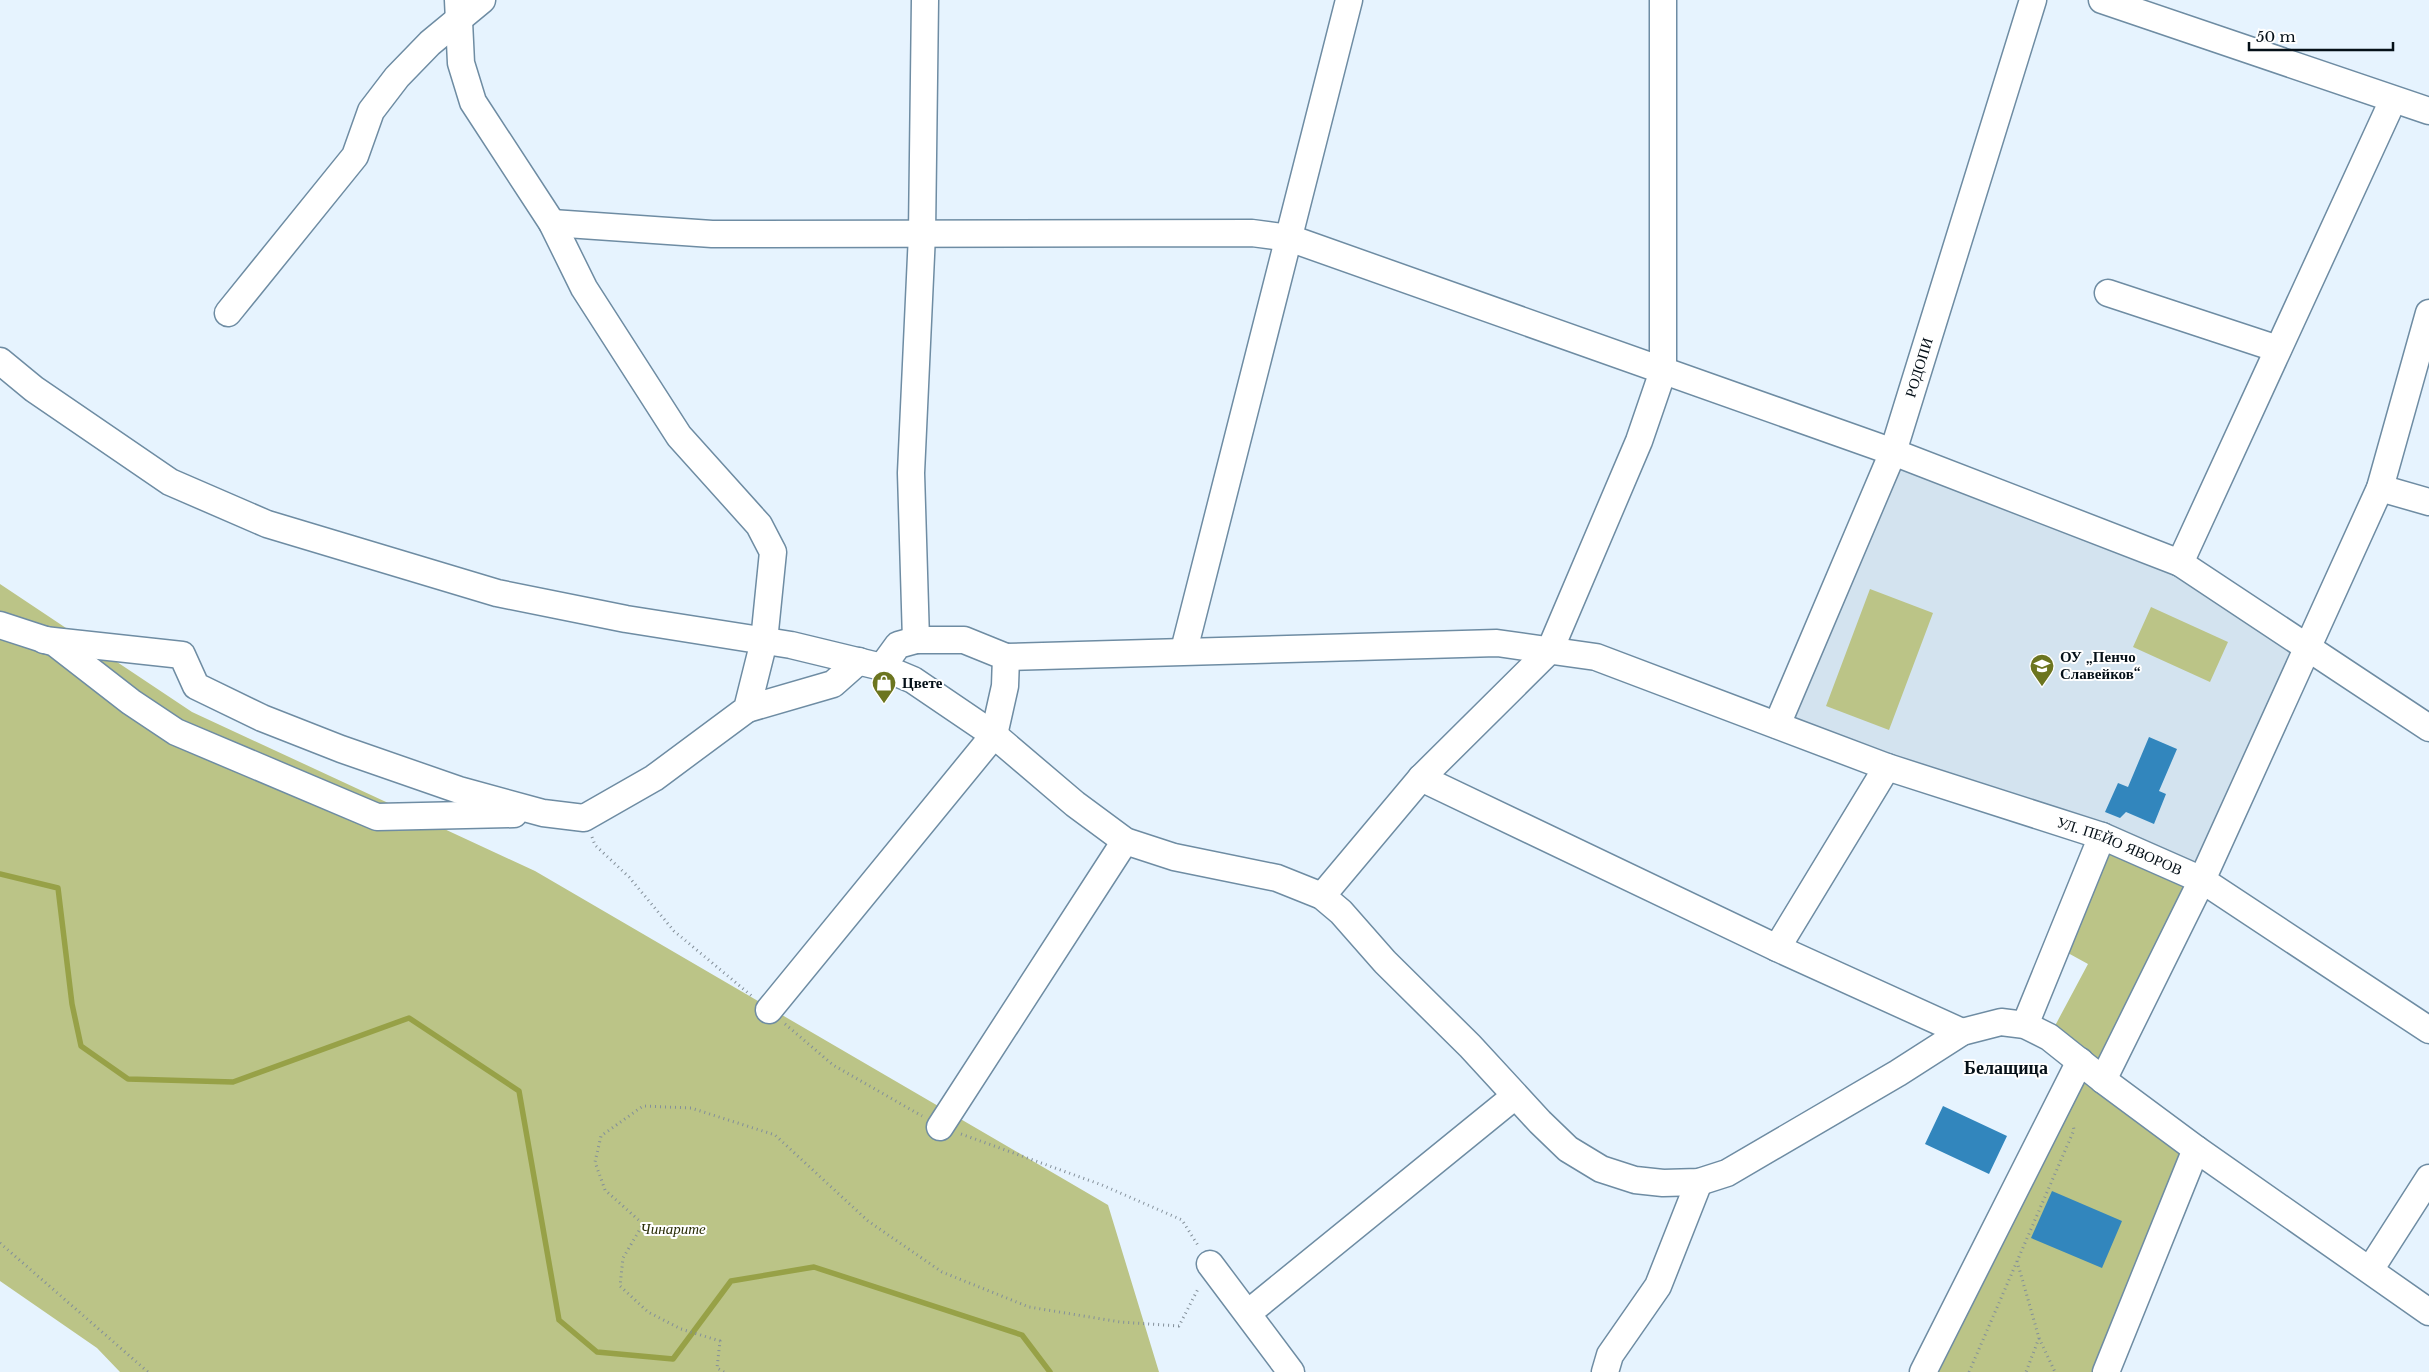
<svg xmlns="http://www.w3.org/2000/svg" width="2429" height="1372" font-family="'Libre Baskerville',serif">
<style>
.built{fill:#d3e3ef}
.green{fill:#bbc487}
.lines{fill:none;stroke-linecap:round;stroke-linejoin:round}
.stream{stroke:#97a147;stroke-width:5.5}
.building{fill:#3286bd}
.minor-casing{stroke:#6e8ca3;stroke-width:29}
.path{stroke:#838f99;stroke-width:3;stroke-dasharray:1 4;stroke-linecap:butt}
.minor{stroke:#fff;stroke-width:26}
.labels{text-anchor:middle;stroke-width:4;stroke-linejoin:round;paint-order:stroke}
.street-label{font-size:15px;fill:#051018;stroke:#fff}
.poi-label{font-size:15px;font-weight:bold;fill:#051018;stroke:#fff;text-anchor:start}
.park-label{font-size:15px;font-style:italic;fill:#292d06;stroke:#fff}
.quarter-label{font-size:18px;font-weight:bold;fill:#051018;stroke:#fff}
</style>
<rect width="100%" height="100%" fill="#e6f3fe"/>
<path class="built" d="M1893 452 2180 563 2309 649 2202 880 1777 725Z"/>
<path class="green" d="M0 584 192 712 535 871 1108 1205 1159 1372H120L97 1348 0 1281Z
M1870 589 1933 613 1889 730 1826 706Z
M2151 607 2228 642 2210 682 2133 647Z
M2102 836 2202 880 2103 1080 2196 1149 2106 1372H1923L2080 1062 2049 1037 2088 964 2057 947Z"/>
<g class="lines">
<path class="stream" d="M0 874 58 888 72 1004 81 1046 128 1079 233 1082 409 1018 519 1091 559 1320 597 1352 673 1359 731 1281 814 1267 1022 1335 1050 1372"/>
</g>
<path class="building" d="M2149 737 2177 749 2159 791 2166 794 2154 824 2126 812 2120 818 2105 812 2118 783 2128 787Z
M1943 1106 2007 1136 1989 1174 1925 1144Z
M2052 1191 2122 1221 2102 1268 2031 1238Z"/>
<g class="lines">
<defs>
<g id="minor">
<path d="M2102 0 2429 111"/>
<path d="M552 223 712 234 1252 233 1289 238 1893 452 2180 563 2429 728"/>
<path d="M2108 293 2278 349"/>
<path d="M228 313 355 156 371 111 397 77 430 43 482 0"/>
<path d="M0 361 34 389 170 482 267 524 497 593 626 619 791 645 882 667 913 680 994 735 1075 804 1125 841 1174 857 1277 878 1322 896 1341 912 1385 962 1470 1046 1540 1122 1568 1149 1601 1169 1635 1180 1663 1183 1699 1182 1727 1173 1898 1073 1962 1032 2001 1022 2025 1025 2049 1037 2103 1080 2196 1149 2429 1312"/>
<path d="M2380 488 2429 502"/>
<path d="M2180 563 2393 100"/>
<path d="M0 625 55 643 131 702 176 732 377 817 514 814"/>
<path d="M44 640 182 655 196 686 262 718 341 749 459 790 543 813 584 818 654 778 747 709 764 641 773 552 759 525 679 436 584 288 552 223 473 102 461 63 458 0"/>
<path d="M916 640 911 473 922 234 925 0"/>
<path d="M1184 650 1349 0"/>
<path id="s1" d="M1006 657 1497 643 1596 657 1887 767 2102 836 2202 880 2429 1030"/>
<path d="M747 709 833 684 859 661"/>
<path id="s2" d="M1777 725 1893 452 2033 0"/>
<path d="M1421 778 1777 948 1962 1032"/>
<path d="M1322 896 1421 778 1550 650 1639 441 1663 371V0"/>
<path d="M1777 948 1887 767"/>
<path d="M769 1010 994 735 1005 686 1006 657 964 640H916L898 645 882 667"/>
<path d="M2025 1025 2102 836"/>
<path d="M2103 1080 2202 880 2380 488 2429 313"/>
<path d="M940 1127 1125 841"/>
<path d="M1210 1264 1291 1372"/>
<path d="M2370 1270 2429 1178"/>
<path d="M1248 1313 1515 1096"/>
<path d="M1605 1372 1610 1355 1658 1286 1699 1182"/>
<path d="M1923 1372 2080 1061"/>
<path d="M2106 1372 2196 1149"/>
</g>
</defs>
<use href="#minor" class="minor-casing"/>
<path class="path" d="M592 837 595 845 629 877 674 931 753 997
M785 1024 833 1065 922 1116
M961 1134 1102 1185 1182 1220 1199 1247
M0 1243 148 1372
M2017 1261 2039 1338 2026 1372
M2039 1338 2055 1372
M724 1372 717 1368 720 1341 681 1329 648 1312 620 1286 623 1258 643 1224 605 1190 595 1162 601 1136 643 1106 691 1108 775 1135 868 1221 942 1272 1029 1307 1120 1322 1179 1326 1199 1287
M1969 1372 2074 1130 2073 1124"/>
<use href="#minor" class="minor"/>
</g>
<defs>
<symbol id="school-pin" viewBox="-11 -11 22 30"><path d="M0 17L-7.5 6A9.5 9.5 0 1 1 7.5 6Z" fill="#6c751f" stroke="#fff"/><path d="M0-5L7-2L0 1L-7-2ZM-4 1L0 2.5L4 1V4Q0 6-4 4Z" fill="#fff"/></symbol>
<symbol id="shop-pin" viewBox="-11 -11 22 30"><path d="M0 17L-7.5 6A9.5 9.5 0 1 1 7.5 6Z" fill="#6c751f" stroke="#fff"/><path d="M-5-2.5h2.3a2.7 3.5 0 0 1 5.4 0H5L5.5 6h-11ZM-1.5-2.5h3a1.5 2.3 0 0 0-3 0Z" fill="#fff"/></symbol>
</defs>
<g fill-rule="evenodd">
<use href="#school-pin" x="2028" y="652" width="28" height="38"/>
<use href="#shop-pin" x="870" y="669" width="28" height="38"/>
</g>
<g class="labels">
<g class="street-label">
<text dy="5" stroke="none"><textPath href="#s2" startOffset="385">РОДОПИ</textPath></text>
<text dy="5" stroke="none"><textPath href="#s1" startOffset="1148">УЛ. ПЕЙО ЯВОРОВ</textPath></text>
</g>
<g class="poi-label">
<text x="2060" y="662">ОУ „Пенчо<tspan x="2060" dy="17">Славейков“</tspan></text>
<text x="902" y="688">Цвете</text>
</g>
<g class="park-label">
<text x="673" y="1234">Чинарите</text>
</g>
<g class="quarter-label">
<text x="2006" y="1074">Белащица</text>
</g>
</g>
<path d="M2249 42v8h144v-8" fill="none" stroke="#051018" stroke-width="2.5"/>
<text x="2256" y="42" font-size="15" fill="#051018" stroke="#ffffff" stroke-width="4" paint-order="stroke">50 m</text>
</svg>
